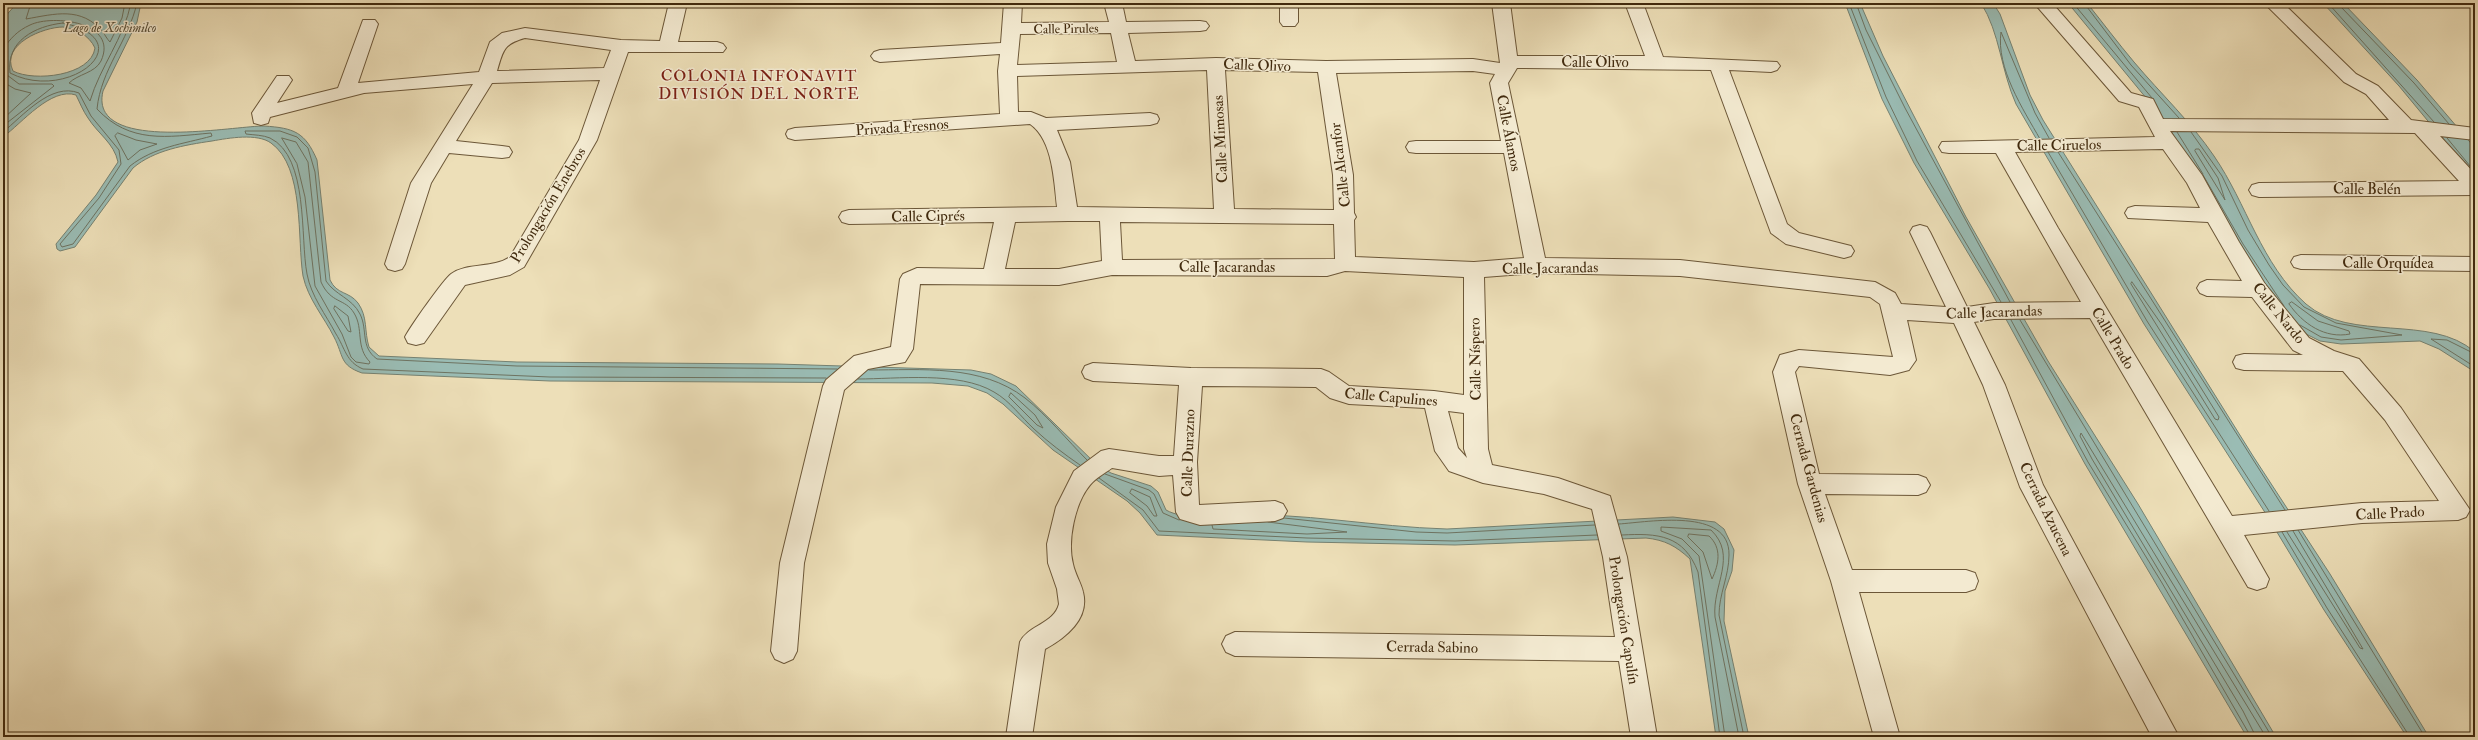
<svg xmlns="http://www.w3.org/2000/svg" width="2478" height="740" font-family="'IM FELL Double Pica',serif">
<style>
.water{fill:#9abcb4;stroke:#768272;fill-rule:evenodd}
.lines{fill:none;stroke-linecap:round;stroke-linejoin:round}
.shore{stroke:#6e7361;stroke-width:1}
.minor-casing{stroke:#6c5738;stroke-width:2}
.minor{fill:#f3ead1;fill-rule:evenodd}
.labels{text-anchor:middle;stroke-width:3;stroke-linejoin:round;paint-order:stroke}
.far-water-label{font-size:13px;font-style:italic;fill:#574e38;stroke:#f3ead1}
.far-street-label{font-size:13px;fill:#412a0e;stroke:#f3ead1}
.street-label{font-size:15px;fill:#412a0e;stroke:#f3ead1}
.neighbourhood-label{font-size:16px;letter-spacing:1px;fill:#7a1f14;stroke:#f3ead1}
</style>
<rect width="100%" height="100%" fill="#eddfb8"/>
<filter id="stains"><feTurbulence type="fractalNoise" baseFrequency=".005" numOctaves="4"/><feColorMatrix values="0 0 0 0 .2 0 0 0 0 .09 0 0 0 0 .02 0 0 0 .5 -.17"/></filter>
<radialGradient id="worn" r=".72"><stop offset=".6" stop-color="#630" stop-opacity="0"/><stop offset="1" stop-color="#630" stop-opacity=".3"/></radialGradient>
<path class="water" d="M17 3H141L137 22 103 91C88 154 232 126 264 126 294 128 305 132 317 160L330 280C337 295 349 291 358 303 368 317 364 331 369 347L379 356 517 362 778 364 971 370 991 374 1016 386 1096 464 1111 473 1151 486 1158 492 1166 510C1184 520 1208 515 1228 515 1302 512 1374 527 1447 529L1673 517 1715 522 1724 529 1734 550 1732 571 1725 591 1724 621 1749 737H1716L1690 559C1676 546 1665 540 1646 538L1455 545 1307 542 1157 535 1140 513 1127 501 1053 450 1003 404 987 393 968 386 932 383 550 381 362 373C339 365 344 356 334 337 324 317 308 299 303 276 297 240 305 167 271 143 257 133 229 138 212 141 185 145 154 150 133 168L75 247 60 251 57 249 56 244 96 195 118 162C114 143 98 134 88 118 83 111 80 103 76 95 51 87 22 123 3 137V19ZM63 27C76 29 89 35 95 48 91 76 34 82 13 71 0 44 44 27 63 27Z
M1845 3H1860L1883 56 1966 217 2048 361 2138 504 2276 737H2247L2085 464 1989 288 1914 163 1882 99Z
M1981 3H1993L2000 14 2030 95 2043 120 2253 456 2330 574 2429 737H2407L2324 610 2266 514 2144 324 2016 104C2001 71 2000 33 1981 3Z
M2068 3H2087C2103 23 2118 43 2134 62 2161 94 2191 122 2214 156 2247 204 2261 264 2306 304 2351 343 2430 313 2475 352V372L2439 349 2420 341 2341 344 2320 341 2306 334 2285 314 2239 246 2165 121Z
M2323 3H2343L2417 80 2475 148V178L2399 86Z"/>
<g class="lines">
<path class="shore" d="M31 3 26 19C55 14 81 6 103 32 105 35 107 39 110 42L122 18 125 3
M1849 3 1886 97 1917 161 2001 302
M1856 3 1866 30 1905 108 2010 302
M2073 3 2152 98
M2084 3 2131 65 2179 118
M2328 3 2434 122
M2340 3 2341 7 2414 83 2449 124
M63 23C145 41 68 103 10 73 6 41 35 26 63 23Z
M3 49C11 38 17 31 30 25 53 14 119 22 101 61 95 73 78 74 69 83L81 88 90 101C100 67 124 38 131 3
M3 72 19 84H52L54 86 3 126
M3 82 15 89 31 93 3 119
M3 132C23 116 51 82 79 93L91 116 119 150 121 164 99 198 60 244 62 247 73 244 130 166C154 147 183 144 212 136L211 133C167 137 130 144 97 109 101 69 128 42 137 3
M2177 132 2203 174
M2191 132 2222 176 2248 230 2269 265 2283 285 2304 307 2336 323 2402 335 2341 340 2321 337 2300 325
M118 133 136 140 157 144 140 150 128 160 115 136Z
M282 138 296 142 308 162 321 282C331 304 345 298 354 313 364 329 355 347 370 362L369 364 356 362 351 357 342 334 315 286 305 197 297 164Z
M2447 138 2475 172
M2040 139C2023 109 1996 68 2001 32L2035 113 2049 138
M2196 149H2199L2218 178 2225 200 2195 151Z
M2048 152 2147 321 2269 511
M2058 152 2285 510
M2203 175 2243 244 2284 306
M2132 282 2162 325 2219 417 2218 420 2215 419 2131 284Z
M2292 302 2318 321 2349 331 2350 334C2325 339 2303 324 2289 304Z
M335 306 348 316 351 332 348 331 334 309Z
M2011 320 2088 462 2162 583 2251 737
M2020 320 2272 737
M2475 354 2447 340 2431 339 2475 367
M869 370C921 370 981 364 1025 398 1047 415 1067 440 1087 460
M826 378 550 377 363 369C346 362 345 348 336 334 326 315 311 296 307 274 300 238 309 157 270 138 263 135 254 135 246 134L245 131H280L297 137 308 148 315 172 326 281C335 295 352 298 360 314 368 330 360 347 377 359L517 366 837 369
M858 379C897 379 959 371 994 392 1010 401 1021 417 1034 429 1048 442 1064 454 1080 465
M1011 393 1035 415 1043 428 1037 425 1009 397Z
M1105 474 1149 490 1154 494 1163 513 1179 520
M1099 478 1143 510 1159 531 1307 538 1455 541 1597 535
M1132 489 1150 497 1157 516H1154L1147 506 1130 493Z
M1284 518 1416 532 1447 533 1595 525
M1619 524C1649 522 1730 507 1729 555 1729 576 1719 594 1719 615L1744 737
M1212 525 1213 529 1307 534 1347 532 1268 522
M2298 530 2425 737
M2282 532 2327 608 2410 737
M2287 532 2360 648 2363 649 2293 531
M1689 534 1709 536C1722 548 1719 564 1712 579L1703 552 1688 537Z
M1622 535C1658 533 1684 535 1698 572L1720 737
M1725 737 1699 556 1682 539 1661 531V527L1711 530C1738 556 1712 585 1715 617L1739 737
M2256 737 2243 711 2092 459 2080 436 2081 433 2266 737"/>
<defs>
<path id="minor" d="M669 3H687L678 42H717L723 44 726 48 723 52H628L597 140 524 267 510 275 465 285 424 343 416 345 408 343 405 337C410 327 444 279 451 274 468 262 492 269 510 257L579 140 600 80 492 83 456 141 502 146 509 147 512 152 509 157 502 158 449 153 431 183 405 264 402 269 395 271 388 269 385 264 411 183 473 84 364 93 270 117 268 123 261 125 254 123 252 113 277 76H289L292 80 277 103 338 88 363 20H375L378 24 358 83 479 72 490 42 502 33 525 28 621 40 660 41ZM525 38 611 50 604 68 497 71C503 51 503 44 525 38Z
M1004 3H1022L1021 23 1109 22 1104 3H1122L1126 22 1200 21 1206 22 1209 26 1206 30 1200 31 1128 33 1135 61 1216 58 1326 61 1473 59 1500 63 1492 3H1510L1517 56H1645L1625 3H1643L1663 57 1777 62 1780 66 1777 70 1771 72 1729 70 1787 224 1799 233 1851 246 1854 251 1851 256 1844 258 1786 244 1771 233 1711 70 1517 68 1508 83 1545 258 1680 260 1875 282 1895 293 1901 304 1946 307 1910 232 1913 227 1920 225 1927 227 1930 232 1967 307 1994 303 2081 302 1996 153H1949L1942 152 1939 147 1942 142 2155 137 2139 107 2119 101 2034 3H2052L2131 93 2153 99 2163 119 2389 120 2366 94 2344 82 2265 4 2283 3 2356 74 2378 86 2411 120 2475 128V140L2440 136 2475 174V195L2259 197 2252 195 2249 190 2252 185 2259 183 2459 181 2415 133 2170 131 2202 175 2239 242 2265 284 2309 338 2334 351 2359 359 2401 408 2470 510 2466 517 2458 520 2362 523 2244 535 2269 579 2266 587 2257 590 2248 587 2090 318 1994 319 1974 322 2005 385 2043 485 2179 737H2152L2020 487 1983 385 1954 323 1907 320 1916 360 1909 370 1890 375 1799 366 1795 372 1819 474 1918 475 1926 478 1930 485 1926 492 1918 495 1825 494 1852 570H1966L1975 573 1978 581 1975 589 1966 592H1859L1900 737H1874L1831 581 1798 484 1773 372 1780 355 1799 350 1893 357 1880 304 1870 297 1680 276 1536 273 1484 277 1488 449 1492 465 1558 478 1610 496 1627 557 1657 737H1631L1619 661 1235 656 1226 652 1222 644 1226 636 1235 632 1615 637 1603 557 1592 509 1544 494 1483 483 1449 471 1435 451 1425 408 1349 404 1330 398 1316 387 1202 386 1197 462 1199 505 1275 501 1283 504 1287 511 1283 518 1275 521 1200 525 1180 519 1176 512 1173 475 1159 476 1112 468C1105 473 1096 478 1090 485 1075 503 1067 541 1073 564 1075 574 1081 583 1083 592 1090 619 1065 638 1045 649L1032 737H1006L1020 642C1028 625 1054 624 1059 604L1057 589 1048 563 1047 544 1056 507 1074 471 1101 451 1109 449 1159 456H1174L1179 385 1093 381 1085 378 1082 372 1085 366 1093 363 1191 368 1321 369 1329 372 1349 386 1434 391 1464 395V277L1345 271 1327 276 1112 275 1059 285 920 284 913 349 905 362 868 369 844 390 804 563 797 651 793 659 784 663 775 659 771 651 780 563 823 386 826 380 854 356 891 347 900 279 903 274 917 268 984 269 994 222 849 224 842 222 839 217 842 212 849 210 1057 207C1054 181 1053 140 1030 124L795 140 788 138 786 134 788 130 795 128 1000 114 998 71 1000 54 880 62 874 60 871 56 874 52 880 50 1001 43ZM1111 33 1117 62 1017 65 1020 34ZM1207 70 1214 209 1077 207 1070 162 1057 130 1150 125 1157 123 1159 119 1157 115 1150 113 1046 118 1031 112H1018L1017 76ZM1225 70 1318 72 1333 175 1334 210 1234 209ZM1473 71 1495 74 1490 83 1501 141H1416L1409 142 1406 147 1409 152 1416 153H1504L1524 258 1474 262 1355 257 1354 220 1356 217 1354 213 1353 175 1336 73ZM2163 149 2187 183 2200 208 2135 206 2128 208 2125 213 2128 218 2208 222 2242 281 2207 280 2200 283 2197 288 2200 293 2207 296 2252 297 2293 350 2303 355 2244 354 2236 356 2233 362 2236 368 2244 370 2343 371 2385 420 2439 501 2362 503 2232 516 2058 228 2015 152ZM1068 221H1100L1102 261 1059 269H1005L1015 222ZM1120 222 1334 224 1335 259 1122 260ZM1448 411 1464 413V449L1467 458 1458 448Z
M1280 3H1298V22L1295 26H1283L1280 22Z
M2301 255 2475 257V271L2301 269 2294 267 2291 262 2294 257Z"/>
</defs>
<use href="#minor" class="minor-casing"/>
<use href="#minor" class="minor"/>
</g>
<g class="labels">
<g class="far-water-label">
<text x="110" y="32">Lago de Xochimilco</text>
</g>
<g class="far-street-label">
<text transform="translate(1066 28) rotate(-1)" y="5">Calle Pirules</text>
</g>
<g class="street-label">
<text x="1595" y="67">Calle Olivo</text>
<text transform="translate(1257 65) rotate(2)" y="5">Calle Olivo</text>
<text transform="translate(902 127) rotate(-4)" y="5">Privada Fresnos</text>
<text transform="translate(1509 133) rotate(79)" y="5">Calle Álamos</text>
<text transform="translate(1220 139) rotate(-93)" y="5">Calle Mimosas</text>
<text transform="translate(2059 145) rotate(-1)" y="5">Calle Ciruelos</text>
<text transform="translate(1340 165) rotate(-97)" y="5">Calle Alcanfor</text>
<text x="2367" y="194">Calle Belén</text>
<text transform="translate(548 205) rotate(-59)" y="5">Prolongación Enebros</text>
<text transform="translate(928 216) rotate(-1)" y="5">Calle Ciprés</text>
<text x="2388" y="268">Calle Orquídea</text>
<text x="1227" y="272">Calle Jacarandas</text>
<text transform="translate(1550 268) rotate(-1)" y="5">Calle Jacarandas</text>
<text transform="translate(1994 312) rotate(-2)" y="5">Calle Jacarandas</text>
<text transform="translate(2279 313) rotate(51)" y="5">Calle Nardo</text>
<text transform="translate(2113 338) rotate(59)" y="5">Calle Prado</text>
<text transform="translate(1475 359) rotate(-91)" y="5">Calle Níspero</text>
<text transform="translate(1391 397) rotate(5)" y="5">Calle Capulines</text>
<text transform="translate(1188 453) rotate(-88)" y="5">Calle Durazno</text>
<text transform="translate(1809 468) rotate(75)" y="5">Cerrada Gardenias</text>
<text transform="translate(2046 509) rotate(64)" y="5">Cerrada Azucena</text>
<text transform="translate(2390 513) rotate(-3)" y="5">Calle Prado</text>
<text transform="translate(1624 620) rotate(81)" y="5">Prolongación Capulín</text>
<text transform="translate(1432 647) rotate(1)" y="5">Cerrada Sabino</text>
</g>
<g class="neighbourhood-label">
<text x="759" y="81">COLONIA INFONAVIT<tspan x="759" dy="18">DIVISIÓN DEL NORTE</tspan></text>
</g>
</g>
<rect width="2478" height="740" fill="none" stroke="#eddfb8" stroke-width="16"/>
<rect x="4" y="4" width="2470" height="732" fill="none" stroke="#412a0e" stroke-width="2"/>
<rect x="8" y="8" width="2462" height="724" fill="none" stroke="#412a0e"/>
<rect width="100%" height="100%" filter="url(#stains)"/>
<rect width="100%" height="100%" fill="url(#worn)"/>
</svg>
